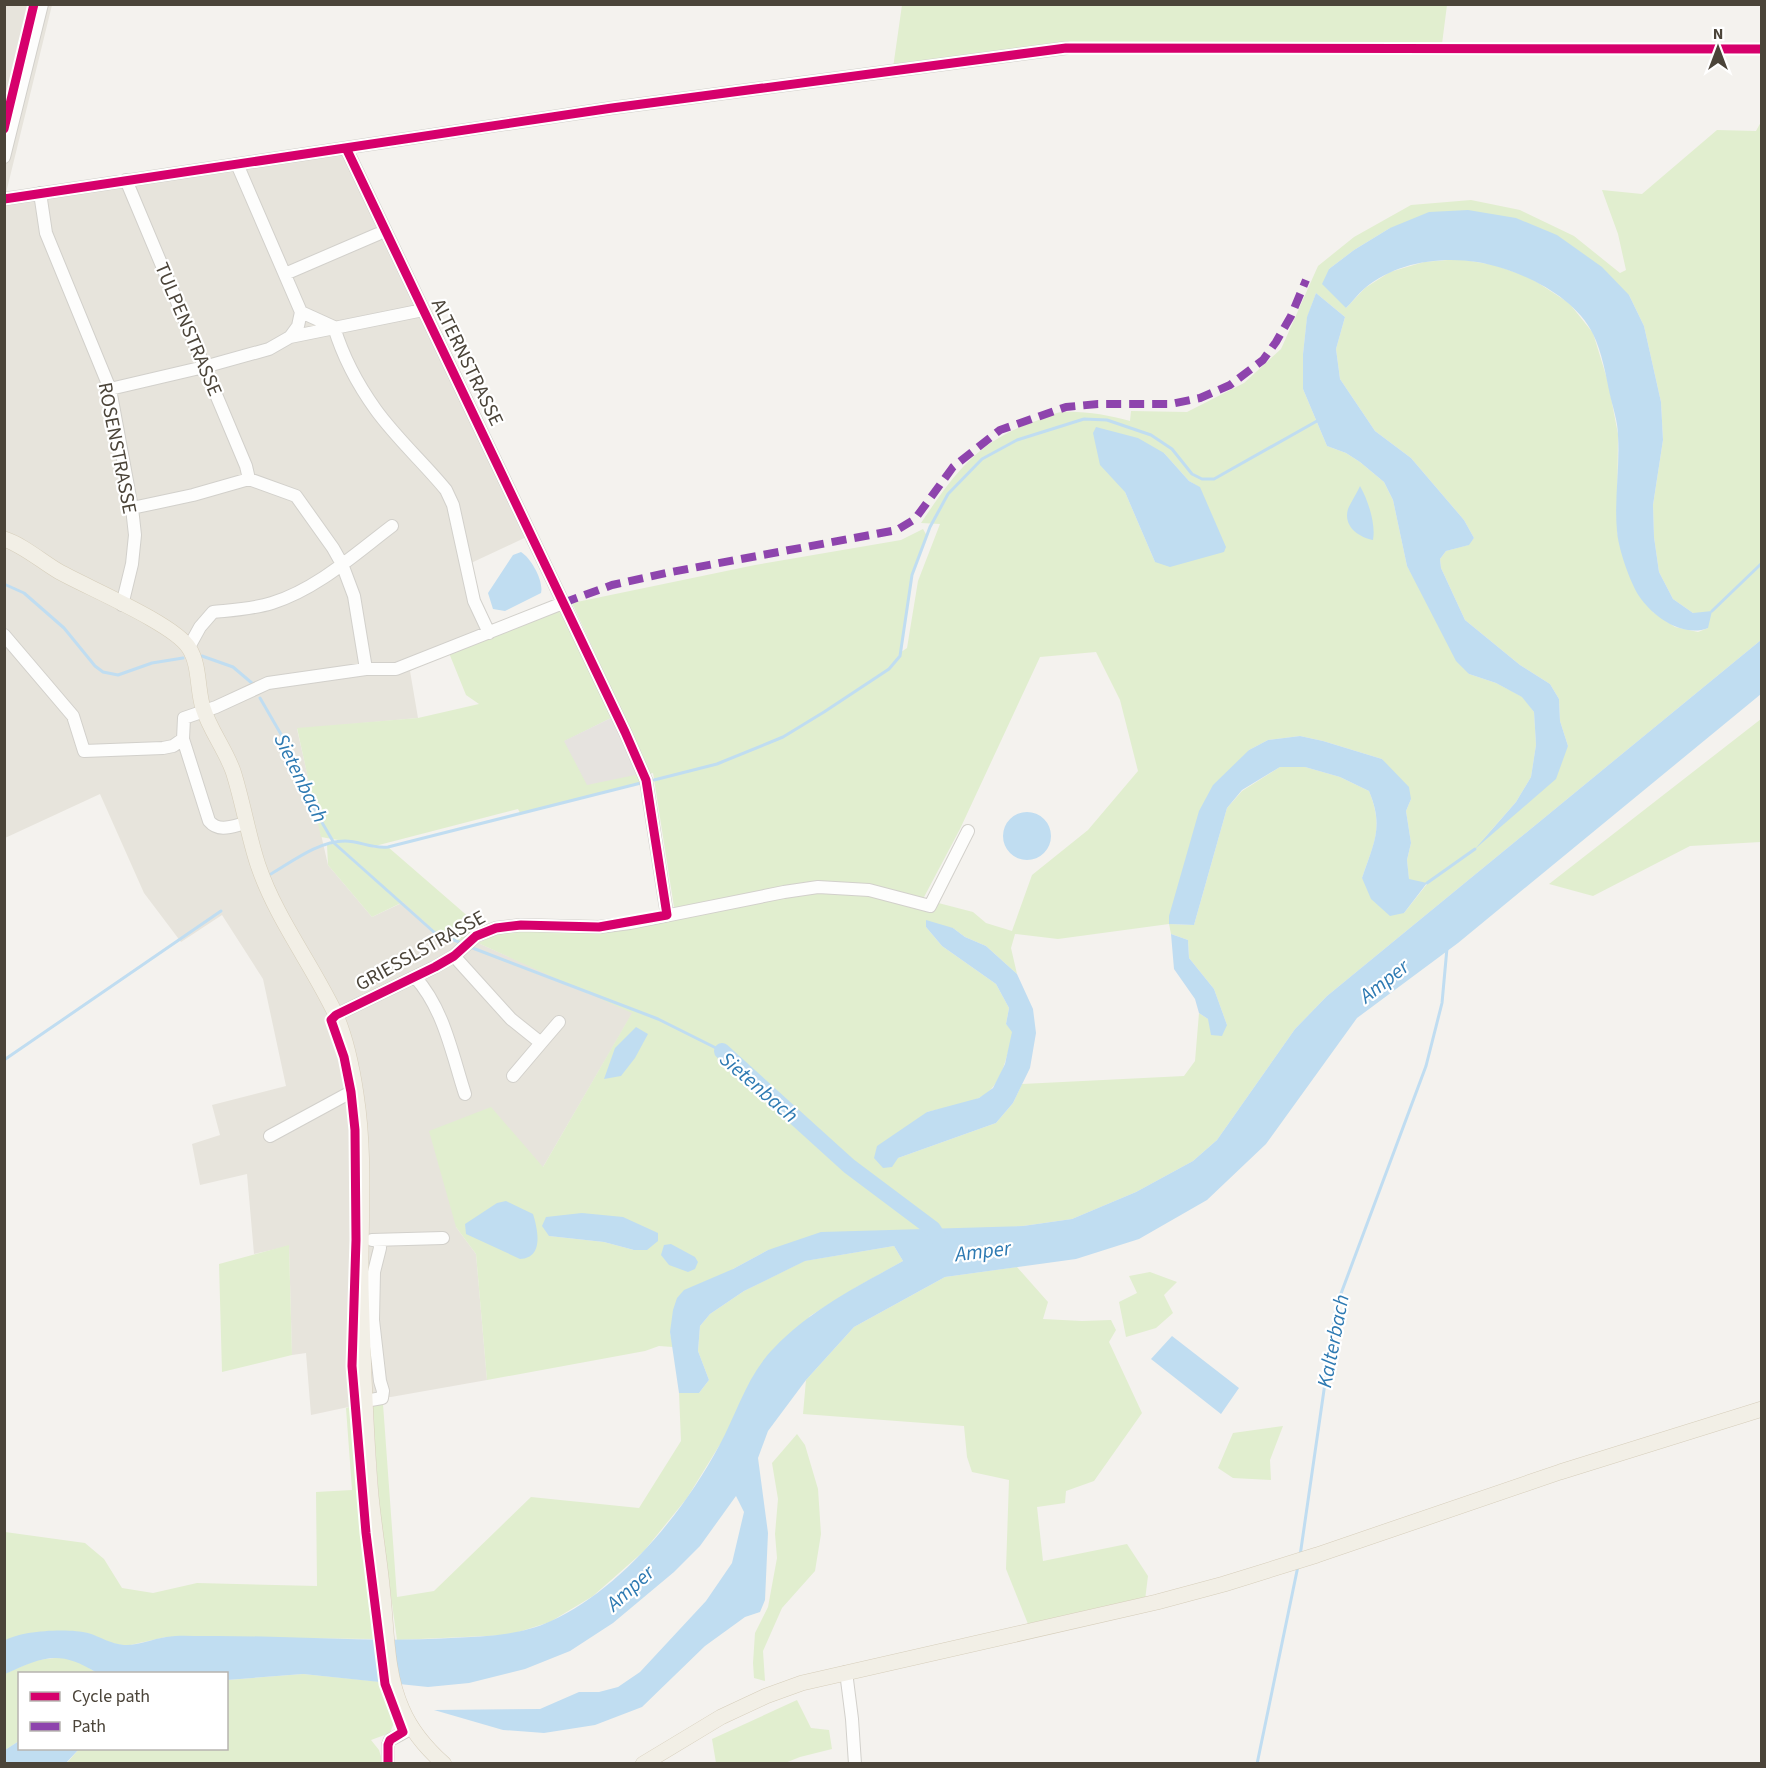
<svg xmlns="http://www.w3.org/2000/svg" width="1766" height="1768" font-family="'Source Sans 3',sans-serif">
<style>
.residential{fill:#e7e4dc}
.green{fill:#e1eecf;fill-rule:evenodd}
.parking{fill:#e6e3df}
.water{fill:#c0ddf1}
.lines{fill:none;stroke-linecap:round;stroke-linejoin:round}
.stream{stroke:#c0ddf1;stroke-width:3}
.river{stroke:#c0ddf1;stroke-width:16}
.minor-casing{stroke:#d2d0cb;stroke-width:14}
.major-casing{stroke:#d6cebb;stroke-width:16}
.minor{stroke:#fdfdfc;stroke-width:12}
.major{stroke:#f2efe6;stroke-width:15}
.quiet{stroke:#8e44ad;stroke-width:8;stroke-dasharray:15 8;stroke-linecap:butt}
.cycleway-casing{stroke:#fff;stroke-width:13}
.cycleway{stroke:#d6006c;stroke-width:9}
.labels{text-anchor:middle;stroke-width:4.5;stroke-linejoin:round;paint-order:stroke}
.street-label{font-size:20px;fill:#4b4439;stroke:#fff}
.water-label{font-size:21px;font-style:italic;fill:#2e7ab2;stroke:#fff}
</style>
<rect width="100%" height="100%" fill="#f4f2ee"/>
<path class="residential" d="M4 5H52L6 193 347 143 535 533 471 563 488 635 410 671 418 718 297 729 328 865 372 917 406 901 440 926 633 1012 543 1167 456 1227 476 1254 487 1380 391 1397H376L352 1388 353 1406 311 1415 306 1353 292 1355 289 1246 254 1254 247 1174 200 1185 192 1144 220 1135 212 1105 286 1086 263 979 222 915 181 942 144 893 100 794 5 838Z"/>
<path class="green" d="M902 5H1447L1442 44H1065L893 68Z
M1761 122V640L1327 996 1295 1029 1217 1140 1193 1161 1136 1192 1072 1219 1023 1226 768 1250 733 1269 670 1332 673 1347 659 1346 645 1351 487 1380 476 1254 456 1227 429 1131 491 1107 543 1167 632 1013 478 943 502 932H608L676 920 653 773 649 774 615 704 605 675 572 603 755 565 901 540 923 529 927 536 912 575 901 652 907 648 918 581 940 524 921 523C954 474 977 441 1036 421 1044 418 1053 413 1062 412 1085 411 1108 415 1130 421L1131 411 1187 412 1244 383 1281 349 1318 266 1354 237 1411 205 1471 200 1520 210 1574 236 1620 273 1626 270 1618 234 1602 190 1642 194 1717 130 1756 131ZM1390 228 1629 295 1644 326 1661 402 1663 440 1653 505 1654 537 1659 572 1673 599 1693 613 1708 628 1698 632 1675 627 1653 612 1617 533 1618 434 1608 382 1593 333 1569 303 1529 277 1494 265 1459 259 1424 262 1390 272 1365 288 1346 308 1329 269 1354 250ZM1316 293 1345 317 1336 349 1340 379 1375 431 1411 458 1464 520 1474 538 1468 545 1446 551 1440 559 1441 568 1465 620 1520 665 1550 684 1559 699 1560 721 1568 746 1479 844 1516 802 1531 777 1536 745 1534 712 1523 697 1496 683 1469 674 1407 566 1393 500 1384 482 1360 462 1346 453 1327 446 1303 389V354L1307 318ZM1164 453 1189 481 1199 487 1155 562 1125 492ZM1096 652 1120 700 1138 771 1088 830 1032 875 1012 931 986 923 973 912 923 899 960 829 1040 657ZM1300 736 1323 741 1382 759 1411 799 1406 811 1411 843 1407 860 1409 880 1427 884 1404 913 1362 878C1374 842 1384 828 1369 791L1340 777 1305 767H1280L1242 791 1227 808 1194 925 1170 924 1249 750 1268 740ZM1169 924 1171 934 1188 940 1189 958 1214 989 1227 1025 1208 1019 1199 1013 1195 1061 1184 1076 1022 1084 1013 1103 996 1123 898 1158 927 1112C944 1108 963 1105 979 1098 1002 1088 1007 1055 1013 1032L1006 1024 1009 1008 996 984 942 946 926 927 953 928 965 937 986 946 1017 974 1011 948 1015 934 1058 939ZM582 1213 634 1250 604 1242 549 1236Z
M560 608 613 717 565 741 640 774 641 783 520 813 518 809 375 846 353 842 376 848 388 847 478 925 459 942 437 933 403 902 372 917 328 865 327 845 344 841 321 837 297 728 418 718 479 704 466 695 449 653Z
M1761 719V842L1690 846 1593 896 1549 884Z
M289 1245 292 1355 222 1372 219 1264Z
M894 1246 903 1261 855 1288 810 1316 719 1446 687 1498 644 1551 593 1596 550 1622 509 1635 397 1640 380 1515 372 1405 383 1404 397 1597 434 1591 531 1497 639 1508 681 1441 679 1393H699L709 1380 698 1351 700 1326 710 1314 744 1291 804 1261Z
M1017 1267 1048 1302 1043 1319 1082 1321 1111 1320 1116 1330 1109 1342 1142 1413 1094 1481 1066 1491 1065 1503 1037 1507 1043 1561 1127 1544 1148 1576 1145 1600 1028 1624 1006 1569 1009 1480 972 1472 967 1457 964 1426 803 1414 806 1380 854 1327 945 1277Z
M1150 1272 1177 1282 1164 1295 1173 1313 1156 1328 1126 1337 1119 1302 1137 1293 1129 1276Z
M353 1406 377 1639 166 1637 126 1646 111 1643 87 1633 5 1641V1532L85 1543 104 1559 122 1588 153 1593 197 1583 317 1586 316 1492 352 1490 346 1408Z
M1283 1426 1270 1460 1271 1480 1233 1478 1218 1468 1233 1433Z
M797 1434 805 1445 818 1489 821 1534 815 1571 782 1608 763 1651 765 1681 754 1678 753 1663 755 1633 768 1607 777 1558 775 1534 778 1499 772 1463Z
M65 1657 81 1663 97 1673 20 1674 19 1741 5 1750 4 1674 36 1660Z
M303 1674 383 1682 385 1696 395 1720 390 1733 371 1740 379 1750 383 1763 66 1764 79 1749 226 1748 227 1680Z
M797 1700 811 1728 829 1730 832 1749 800 1757 785 1763H716L712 1739Z"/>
<path class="parking" d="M613 717 640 774 587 785 564 741Z"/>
<path class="water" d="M1468 210 1516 218 1557 235 1602 267 1629 295 1644 326 1661 402 1663 440 1653 505 1654 537 1659 572 1673 599 1693 613 1712 611 1708 628C1683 638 1653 617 1639 596 1630 582 1618 548 1617 531 1614 500 1620 467 1618 436 1618 422 1613 408 1610 395 1606 376 1602 352 1593 334 1574 295 1518 269 1477 262 1439 256 1395 263 1365 288 1358 294 1352 302 1346 308L1322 284 1329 269 1354 250 1390 228 1429 212Z
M1316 293 1345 317 1336 349 1340 379 1375 431 1411 458 1464 520 1474 538 1469 545 1446 551 1440 559 1441 568 1465 620 1520 665 1550 684 1559 699 1560 721 1568 746 1556 779 1475 849 1516 802 1531 777 1536 745 1534 712 1522 697 1496 683 1469 674 1456 661 1407 566 1393 500 1384 482 1360 462 1346 453 1327 446 1303 389V354L1307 317Z
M1096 427 1138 438 1164 453 1189 481 1200 487 1226 547 1224 552 1170 567 1155 562 1125 492 1100 465 1093 433Z
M1360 486C1368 500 1376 524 1373 540 1358 537 1343 526 1348 509 1351 502 1357 493 1360 486Z
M521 552C531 558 544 581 541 593L505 611 493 609 488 593 513 555Z
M1761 640V694L1458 943 1357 1018 1266 1144 1207 1200 1139 1239 1076 1259 945 1277 854 1327 806 1380 768 1431 758 1458 768 1533 765 1600 760 1612 745 1617 705 1646 642 1707 595 1725 544 1733 503 1730 434 1710 540 1709 579 1692H599L618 1687 640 1672 706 1601 732 1563 744 1512 736 1496 700 1546 674 1572 613 1623 570 1651 525 1669 469 1683 428 1687 303 1674 227 1680 226 1674 97 1673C59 1649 43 1657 5 1674L4 1641C20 1630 70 1628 88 1633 101 1637 111 1644 124 1645 137 1646 152 1639 166 1637 178 1635 191 1636 203 1636 286 1635 368 1643 451 1638 485 1636 519 1636 551 1621 620 1590 684 1512 719 1446 737 1413 747 1375 774 1348 810 1310 858 1286 903 1261L894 1246 805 1261 744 1291 710 1314 700 1326 698 1351 709 1380 699 1393H679L670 1332 673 1310 677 1298 684 1290 733 1269 768 1250 821 1232 1023 1226 1072 1219 1136 1192 1193 1161 1217 1140 1295 1029 1327 996Z
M1300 736 1323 741 1382 759 1409 787 1411 799 1406 811 1411 843 1407 860 1409 879 1427 883 1404 913 1390 916 1371 899 1362 878C1374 842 1384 827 1369 791L1340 777 1305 767H1280L1242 790 1227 808 1194 925 1169 924V916L1199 811 1213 785 1249 750 1268 740Z
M1003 836a24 24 0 1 1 48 0a24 24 0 1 1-48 0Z
M926 920 953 928 965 937 986 946 1017 974 1033 1009 1036 1033 1030 1068 1013 1103 996 1123 898 1158 892 1167 883 1168 874 1158 877 1146 927 1112 979 1098 993 1088 1005 1064 1012 1032 1006 1024 1009 1008 996 984 942 946 926 927Z
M1171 934 1188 940 1189 958 1214 989 1227 1025 1222 1036 1211 1035 1208 1019 1199 1013 1195 999 1174 969Z
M636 1027 648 1034 635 1058 621 1076 604 1079 615 1048Z
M506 1201 533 1214C538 1230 544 1258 520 1259L466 1234 465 1224 497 1203Z
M582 1213 623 1217 658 1233V1241L647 1250H634L604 1242 549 1236 542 1226 546 1217Z
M671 1244 695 1257 698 1262 695 1269 688 1272 669 1265 661 1255 664 1245Z
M1172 1336 1239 1388 1221 1414 1151 1359Z
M19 1741 20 1748 79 1749 66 1763H5V1750Z"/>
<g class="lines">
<path class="stream" d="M4 584 24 593 64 628 95 666 103 672 118 675 152 663 183 658
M1712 611 1762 563
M202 656 233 667 253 684
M260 698 293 755 300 785 334 843 435 933 459 942
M654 780 717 764 783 737 824 712 889 669 900 656 912 575 930 527 948 494 982 459 1017 440 1084 419 1107 420 1151 435 1172 449 1192 474 1202 479H1214L1317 421
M271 874C293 861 319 841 345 841 360 841 372 849 388 847L641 783
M1427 883 1475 849
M470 947 658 1019 722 1051
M4 1060 221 911
M1300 1556 1336 1307 1426 1066 1442 1003 1447 948
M1257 1764 1298 1566"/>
<path class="river" d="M722 1051 849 1166 933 1229 945 1248"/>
<defs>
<path id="minor" d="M346 148 625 732 646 780 667 915
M4 157 42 4
M126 180 246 466 249 479
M40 193 46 233 110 389 132 508 135 535 132 564 122 605
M4 199 612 108 1066 48
M285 274 378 234
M301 312 334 327C343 357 358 385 376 410 397 439 424 463 446 490L453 505 474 601 489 633
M290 337 423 310
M110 389 204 367 269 349 290 337 298 326 301 312 237 164
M132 508 193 495 249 479 296 496 333 548 342 564 354 596 366 669
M4 635 73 716 84 751 163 748 173 746 183 739
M189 647 200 627 213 612C232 610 253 609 272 603 317 589 355 554 392 526
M246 823C233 826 219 833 209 821L183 739 184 718 216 707 268 683 366 669H396L563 603
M454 956 511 1019 541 1043 513 1076
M415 977C444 1009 452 1054 465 1094
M336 1015 435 967 454 956 476 936 496 928 521 925 599 927 630 923 784 892 818 887 869 890 930 906 968 831
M541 1043 559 1022
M270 1136 351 1092H356
M372 1240 443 1238
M365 1401 382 1398 383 1391 380 1381 373 1320 374 1272 380 1248 379 1240
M846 1672 852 1719 855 1764
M388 1764V1745L390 1740 412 1728"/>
<path id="major" d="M4 539C23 545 41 561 58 571 86 587 175 624 189 648 200 665 197 689 203 708 210 730 225 749 233 771 243 802 248 835 258 865 276 918 311 963 335 1013 346 1038 352 1067 356 1094 366 1158 360 1223 361 1288 363 1358 365 1427 371 1496 374 1526 379 1556 382 1586 387 1627 385 1671 402 1709 411 1730 427 1749 444 1764
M643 1764 721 1717 766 1696 802 1683 1157 1602 1224 1584 1317 1555 1560 1472 1762 1409"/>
</defs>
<use href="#minor" class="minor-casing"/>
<use href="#major" class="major-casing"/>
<use href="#minor" class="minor"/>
<use href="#major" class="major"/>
<path class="quiet" d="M563 603 612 585 671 572 897 530 915 519 953 467 1000 430 1066 407 1098 404H1171L1200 398 1230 385 1263 360 1276 342 1291 316 1306 280"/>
<defs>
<path id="cycleway" d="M4 129 34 4
M346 148 625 732 646 780 667 915 599 927 521 925 496 928 476 936 454 956 435 967 336 1015 331 1020 344 1057 351 1092 355 1130 356 1240 352 1366 366 1533 385 1684 403 1732 390 1740 388 1745V1764
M4 199 612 108 1066 48 1762 49"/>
</defs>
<use href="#cycleway" class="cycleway-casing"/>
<use href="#cycleway" class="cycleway"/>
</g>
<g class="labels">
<g class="street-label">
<text transform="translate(189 329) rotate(67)" y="7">TULPENSTRASSE</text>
<text transform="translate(468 362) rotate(64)" y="7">ALTERNSTRASSE</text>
<text transform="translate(118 448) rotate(79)" y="7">ROSENSTRASSE</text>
<text transform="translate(420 950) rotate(-29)" y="7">GRIESSLSTRASSE</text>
</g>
<g class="water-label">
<text transform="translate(301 778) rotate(64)" y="7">Sietenbach</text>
<text transform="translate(1384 981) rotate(-38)" y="7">Amper</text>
<text transform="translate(759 1087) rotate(41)" y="7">Sietenbach</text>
<text transform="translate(983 1251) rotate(-7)" y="7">Amper</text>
<text transform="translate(1333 1341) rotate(-79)" y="7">Kalterbach</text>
<text transform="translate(630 1588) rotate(-42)" y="7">Amper</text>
</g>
</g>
<rect width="1766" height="1768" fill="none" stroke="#4b4439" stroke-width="12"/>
<rect x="18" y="1672" width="210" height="78" fill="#ffffff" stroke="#b7b4b0" stroke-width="1.5"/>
<rect x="30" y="1692" width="30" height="9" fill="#d6006c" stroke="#b7b4b0" stroke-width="1.5"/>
<text x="72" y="1702" font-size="18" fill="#4b4439">Cycle path</text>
<rect x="30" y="1722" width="30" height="9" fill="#8e44ad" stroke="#b7b4b0" stroke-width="1.5"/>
<text x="72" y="1732" font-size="18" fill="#4b4439">Path</text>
<g transform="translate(1718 48)" stroke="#ffffff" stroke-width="4.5" paint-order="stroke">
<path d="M0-4.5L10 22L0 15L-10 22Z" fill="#4b4439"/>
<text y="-9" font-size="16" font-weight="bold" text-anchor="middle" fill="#4b4439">N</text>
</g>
</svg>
